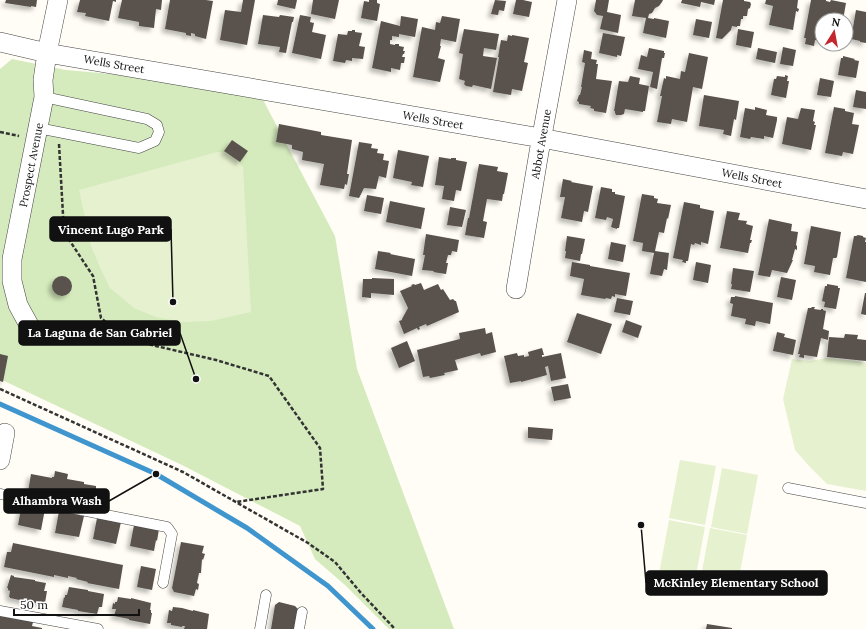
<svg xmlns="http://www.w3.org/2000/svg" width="866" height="629" font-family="Lora,serif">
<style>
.green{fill:#d5ebbd}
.pitch{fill:#e6f2cf}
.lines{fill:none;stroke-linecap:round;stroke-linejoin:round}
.stream{stroke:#3f96cf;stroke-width:5}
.building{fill:#5a524d;filter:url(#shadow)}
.lane-casing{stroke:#444;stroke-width:11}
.street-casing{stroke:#444;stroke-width:20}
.path{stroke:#333;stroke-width:2.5;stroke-dasharray:4 2;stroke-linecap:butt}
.lane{stroke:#fff;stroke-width:10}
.street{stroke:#fff;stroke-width:19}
.labels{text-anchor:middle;stroke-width:4;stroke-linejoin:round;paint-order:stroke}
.street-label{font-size:11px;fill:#111;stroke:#fff}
.leader{fill:none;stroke:#111;stroke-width:1.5}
.callout-dot{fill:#111;stroke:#fff;stroke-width:1.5}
.callout{fill:#111;stroke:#111;stroke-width:1.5}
.callout-label{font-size:12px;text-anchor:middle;font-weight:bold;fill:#fff}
</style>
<defs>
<filter id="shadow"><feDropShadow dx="-3.5" dy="3.5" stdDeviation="2" flood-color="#0004"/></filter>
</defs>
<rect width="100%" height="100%" fill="#fffdf5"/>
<path class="green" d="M12 59 66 70 145 77 262 98 335 236 357 369 454 629H389L345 585 315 559 300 526 182 465 0 379V69Z"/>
<path class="pitch" d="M217 152H225L239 162 243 167 251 312 211 321 182 322 156 317 134 308 110 288 99 265 91 246 79 190Z
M827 358 866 362V491L827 484 808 465 795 450 783 399 792 359 810 361Z
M680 460 716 466 705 525 669 518Z
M722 468 758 475 747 534 711 527Z
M669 520 705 527 694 586 658 579Z
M710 528 747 535 736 594 699 587Z"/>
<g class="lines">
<path class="stream" d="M0 404 156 474 247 528 328 586 373 629"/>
</g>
<path class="building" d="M6 0H37L36 7 31 6V7L5 3Z
M80 0H116V2L113 1 109 21 85 16 86 13 77 12Z
M122 0H162L161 10 156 9 154 28 139 26V22L118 18Z
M170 0H206L213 1 206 39 195 36V34L191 33V36L186 35V33L165 29Z
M243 0H255L247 45 220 40 225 10 241 12Z
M278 0H297L295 9 277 5Z
M313 0H339L335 19 311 14Z
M369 0H377V3L380 4 377 21 361 18 364 1 369 2Z
M495 0 506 1 504 11 499 10 498 15 491 14Z
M516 0H523L532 2 529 17 513 14Z
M596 0H609L607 12 621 15 618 33 600 29 603 16 597 15 594 11Z
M635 0H663L662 2 659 6 655 8 652 13 649 14 648 18 654 19V18L669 21 666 38 643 33 646 18 632 16Z
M682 0H715L714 5 701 2 700 7 681 3Z
M723 0H744V1L750 2 751 4 750 8 748 9 747 16H743V19H741L740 26H737V27L732 26 731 30 722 39 716 38Z
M766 0H798L797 8 799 9 798 12 796 11 793 30 769 25 773 6 765 4Z
M811 0H826V1L830 2 831 0 846 3 843 20H822V41L815 40 814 46 805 44 806 38H804Z
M856 10 866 12V43L860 42V41L851 39Z
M263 15 279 17 280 15 294 17 293 22H292L286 53 279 52 280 47 258 44Z
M300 15 311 17 310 22 314 23 312 32 326 35 321 59 292 53Z
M401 16 418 19 415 37 399 34V37L392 36V40H390V44L395 45V44H399V46L404 47 403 51H405L404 54H403L402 57H405L404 63H401L400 70 391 68V72L372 68 381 21 400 26Z
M442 16 460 19 456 42 441 39 440 46H441L438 58 445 60 440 82 413 77 422 27 435 30 436 22 440 23Z
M696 19 712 22 709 38 693 35Z
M464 29 499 34 496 50 484 48 483 56 497 58 491 89 473 85 472 87 466 86 464 84 465 81 459 79 463 54 459 53Z
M738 29 754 32 751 48 736 45Z
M352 30H355V32L362 33 359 46 365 47 363 59 352 58V61L346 60 345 63 333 61 338 34 347 35 348 31H352Z
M603 33 625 37 621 56 617 55V57L599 53Z
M508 35 512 36V35L529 38 524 62 528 63 522 91 512 89 511 95 493 92 499 57H498L501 40 507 41Z
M783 47 796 50 793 66 780 64Z
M649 48 664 51V53H665L664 58H662L657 89 650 87 653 72 638 69 641 55 647 57Z
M758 48 777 52 775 63 756 59Z
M584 50 592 52 591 59 597 60 596 64H598L596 79 612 81 606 113 594 111V109L590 108 591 106 579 104V102L577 101 579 95H580L582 87H581L585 63 582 62Z
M689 53 708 57 702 89 693 87 687 122 672 119 671 124 657 122 662 96H660L664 78 666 79V76L680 79 681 71 685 72Z
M843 56 855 59 854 60 859 61 856 78 838 75 841 58H843Z
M785 75 788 76 787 81H789L786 98 771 95 774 79H776L777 76 785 77Z
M630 76 640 78 639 84 649 86 645 111H643V112L625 109 624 114 621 115H616L615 113V111H614L619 81 628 82Z
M820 78 834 81 831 97 817 95Z
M856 90 866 92V109L853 107Z
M704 95 739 101 736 120 734 119 731 136 723 134 724 130 699 126Z
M755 107 767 110 766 115 777 117V120L773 138 764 136V139L751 137 750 139 740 137 745 108 755 110Z
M834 107 845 109V111L854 113 852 124 859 125 853 154 843 152 842 156 825 153Z
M801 108 815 110 813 121 815 122 814 125H816L811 150 782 144 787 117 798 119Z
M279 124 321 132V135L352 140 347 174H349L347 185 345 184 344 189 320 185 324 164 302 160 303 152 292 149V145L276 142Z
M232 140 248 151 240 162 224 151Z
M359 142 372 144 371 148 378 149 377 153 384 154 383 160 389 161 386 178 379 176 376 189 364 188 359 198 349 196Z
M398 150 429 156 423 187 411 185 412 182 393 178Z
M439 157 451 159V158H456V160L467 162 461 191 456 190 454 201 442 199 444 186 435 185Z
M479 164 498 167 497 171 508 173 504 194H503L502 201 487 199 483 221 487 222 484 238 465 235 468 218H469Z
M563 179 572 181 571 182 593 186 588 212 584 211 582 222 561 218 565 197H560Z
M601 187 612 189V192H615V194L625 196 619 228H617V229L611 227 613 219 607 217 606 220 595 218Z
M642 194 654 196V198L658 199 657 203 671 205 668 219 667 218 664 233 659 232 655 251 669 253 667 270 664 269 662 276 650 274 654 253 642 251 643 243 633 241Z
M367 195 384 198 381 214 364 211Z
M390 201 425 208 421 229 386 222Z
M684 202 700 205V208L714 211 708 244 701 242V245L695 243 694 245 691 244 688 261H686V263L682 262 683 260 673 258Z
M450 207 466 210 462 227 447 225Z
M727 211 740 213 738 220 747 221 746 224 753 226 750 240H752L751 243H750L748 253 720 248Z
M769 219 792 224 791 231 798 232 796 245 797 246V250L795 249 792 260H793L787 273 772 270 770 277 758 275Z
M811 226 841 232 837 257 836 258H833L830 275 814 272 815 266 804 264Z
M426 234 459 240 457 252 452 251 451 255H448L446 263H448L446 274 433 272 434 271 422 270 425 255H423Z
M858 235 863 236V237L866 238 865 242H866V282L846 278 854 236H856Z
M567 236 585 239 582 254H581L580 261 565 258 566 251H565Z
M611 242 626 245 623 262 608 259Z
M378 251 391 253 390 254 415 259 412 276 375 269Z
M572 262 590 265V266L630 273 626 296 615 294V297L612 296 611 299 606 298 605 299 581 295 584 279 570 276Z
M696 262 711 265 708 283 693 280Z
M733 268 754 271 750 292 731 289 732 284H731Z
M52 286a10 10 0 1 1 20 0a10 10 0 1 1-20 0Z
M781 277 796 280 792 300 777 297Z
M372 278 394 279V295L371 293V298L362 297 363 279H372Z
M421 283 424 290 438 284 441 290 443 289 450 300 453 299 455 301H456L459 312 427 326 426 324 419 327 420 329 418 330 417 328 404 334 399 321 402 320V319L408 308 400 291 412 286 411 285 414 284 415 285Z
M827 284 838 286V288H840L836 309 824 307 825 302 822 301 825 286H827Z
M865 293H866V315L861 314Z
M735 296 773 303 770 324 756 321 755 326 745 324 746 319 731 316 733 304 730 303 731 297H735Z
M617 298 633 301 630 315 614 312Z
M812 307H815L814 309 821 310V309H823V310L826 311 823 329 829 331 828 340 821 338 817 357 804 355V358L799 357 800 354H798L808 308H811Z
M577 313 612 324 601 354 567 342Z
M626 320 642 326 638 338 622 332Z
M485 328 486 334 492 332 496 352 481 356 480 353 455 360 458 370 444 373 445 375 430 378 429 376 423 377 417 350 460 339 459 333Z
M777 332 785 334 784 337 796 340 793 355 773 351Z
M845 334 858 335 857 339 866 340V361L827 357 829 337 844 338Z
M407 341 415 361 399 368 391 348Z
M542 348 544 355H542V357L561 353 566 378 551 381 548 366 545 367 547 375 521 382V381L510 383 504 356 517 353 518 356 524 355V357L529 356 528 352Z
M0 354 8 356 3 382 0 381Z
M568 384 571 398 554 401 551 387Z
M528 427 553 429 552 440 528 438Z
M55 471 68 474 67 479 84 482V484L96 486V489L107 491 103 508 60 500 61 498 53 496 52 498 38 496 39 494 28 492 31 474 52 478V477H54Z
M22 504 45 509 41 530 18 525Z
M59 511 84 516 79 537 55 533Z
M97 518 121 522 116 544 93 539Z
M134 525 159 529 157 541 156 540 154 551 130 546Z
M181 542 204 546 202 553 205 554 203 560 202 559 201 573H199L197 583 199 584 198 590 196 589 194 596 174 592 172 588Z
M13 543 123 565 119 589 87 583 88 582 76 579 77 578 68 576V578L54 575V577L4 567 7 552H11Z
M141 566 156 569 152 590 137 587Z
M11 575 14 576V577L35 580V581L46 583 44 591H47L45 603 36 601V603L24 600V601L10 598V597H9L10 591 8 590V588H7Z
M69 587 88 590V591L104 594 102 607H99L97 614 78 611V610L62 607 64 597 65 598V595H67Z
M118 597 131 599V598L151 603 150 610H151V613H152L150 624 129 620V619L114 616 116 609H112L113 603 115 604V602H117Z
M279 602 295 606 298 609 294 629H271L275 605Z
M173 607 182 608 193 611V610L209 614 207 629H184L185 626H182V627L171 625V623H167L169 610 172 611Z
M0 616 33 622 32 626 42 628V629H0Z
M707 624 732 628V629H706Z"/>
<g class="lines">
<defs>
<path id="lane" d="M38 128 139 148 155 141 159 132 157 125 147 119 44 97
M788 488 866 503
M0 494 167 527 172 534 163 583
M0 611 98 629
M260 629 266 595
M299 629 302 612"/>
<path id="street" d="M0 42 47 53 541 138 866 199
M516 289 539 152 567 0
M30 327 18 305 12 281V259L44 97 43 80 47 53 58 0
M0 460 5 433"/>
</defs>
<use href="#lane" class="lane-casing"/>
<use href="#street" class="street-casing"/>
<path class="path" d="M0 132 19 136
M59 144 64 232 93 276 101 318 126 339 216 360 269 376 320 448 323 489 236 502
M0 389 183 472 308 543 335 562 361 593 395 629"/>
<use href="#lane" class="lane"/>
<use href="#street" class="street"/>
</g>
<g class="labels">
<g class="street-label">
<text transform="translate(114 64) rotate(10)" y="4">Wells Street</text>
<text transform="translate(433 120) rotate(10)" y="4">Wells Street</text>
<text transform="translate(541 144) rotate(-80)" y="4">Abbot Avenue</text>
<text transform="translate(31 165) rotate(-79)" y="4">Prospect Avenue</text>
<text transform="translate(752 178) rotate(11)" y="4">Wells Street</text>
</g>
</g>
<path class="leader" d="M173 302L171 229M196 379L180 333M156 474L109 501M641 525L646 583"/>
<g class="callout-dot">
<circle cx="173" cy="302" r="4"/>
<circle cx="196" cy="379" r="4"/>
<circle cx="156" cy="474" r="4"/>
<circle cx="641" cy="525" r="4"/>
</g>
<g class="callout">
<rect x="50" y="217" width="121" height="24" rx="4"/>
<rect x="19" y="321" width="161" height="24" rx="4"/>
<rect x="4" y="489" width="105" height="24" rx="4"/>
<rect x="646" y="571" width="181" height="24" rx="4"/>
</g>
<g class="callout-label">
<text x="111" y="234">Vincent Lugo Park</text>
<text x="100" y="337">La Laguna de San Gabriel</text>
<text x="57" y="505">Alhambra Wash</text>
<text x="736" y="587">McKinley Elementary School</text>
</g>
<g transform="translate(834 32) rotate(11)"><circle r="19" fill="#ffffff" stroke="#a0a0a0"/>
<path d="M0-3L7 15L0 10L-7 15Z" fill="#c4262e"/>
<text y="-6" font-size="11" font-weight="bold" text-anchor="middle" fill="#111111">N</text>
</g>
<path d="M14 609v6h125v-6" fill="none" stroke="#111111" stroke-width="2"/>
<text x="20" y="609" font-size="12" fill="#111111" stroke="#ffffff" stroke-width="3" paint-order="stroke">50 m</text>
</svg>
